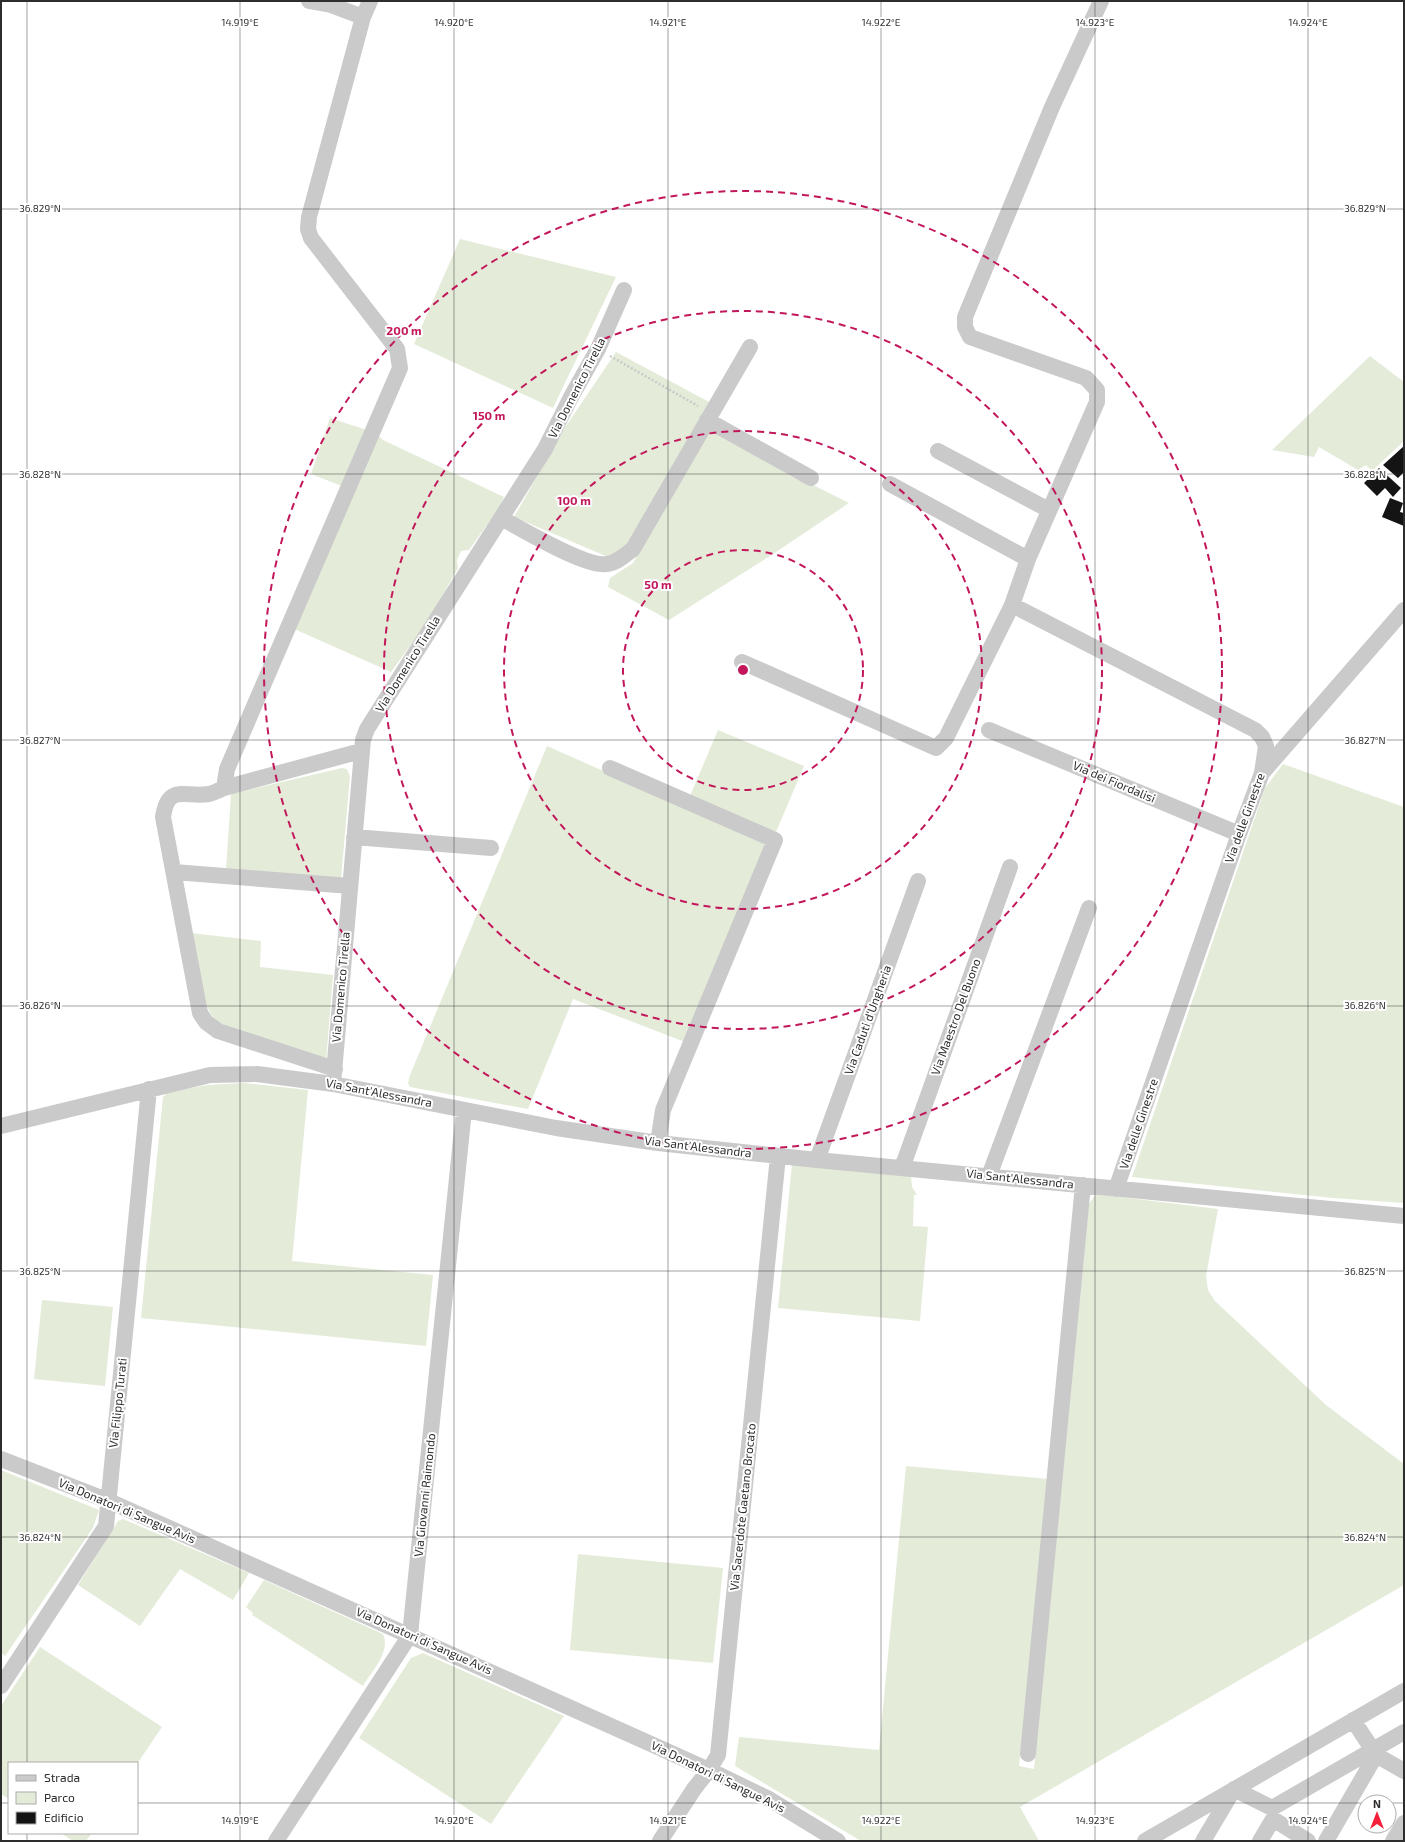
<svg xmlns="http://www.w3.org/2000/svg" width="1405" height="1842" font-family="'Exo 2',sans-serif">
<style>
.green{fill:#e4ecd9}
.building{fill:#141414}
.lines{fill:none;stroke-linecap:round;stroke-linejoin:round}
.path{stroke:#cacaca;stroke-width:2.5;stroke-dasharray:2 2;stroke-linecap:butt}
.minor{stroke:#cacaca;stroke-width:16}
.ticks{fill:none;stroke:#2d2d2d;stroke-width:1;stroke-opacity:0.45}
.ring{fill:none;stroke:#c2185b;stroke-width:2;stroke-dasharray:7 5}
.labels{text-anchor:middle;stroke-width:4;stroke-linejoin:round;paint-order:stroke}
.street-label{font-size:12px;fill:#2d2d2d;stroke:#fff}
.ticks-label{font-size:10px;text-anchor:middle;fill:#2d2d2d;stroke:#fff;stroke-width:4;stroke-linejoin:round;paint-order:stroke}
.centre{fill:#c2185b;stroke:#fff;stroke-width:2}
.ring-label{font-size:12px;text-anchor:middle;font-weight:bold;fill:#c2185b;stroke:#fff;stroke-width:4;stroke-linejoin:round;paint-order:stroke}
</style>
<rect width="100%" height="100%" fill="#fff"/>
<path class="green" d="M460 239 616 277 553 408 414 344Z
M616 352 711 403 626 548 608 557 514 517 564 429Z
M1370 356 1404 382V441L1372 471 1366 465 1358 470 1319 447 1314 457 1272 450Z
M330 418 376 433 383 440 504 497 499 508 469 550 461 551 457 560 458 568 428 621 391 672 283 624 352 490 311 474Z
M710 428 794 478 813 485 849 503 776 552 669 620 608 587 610 578 633 563Z
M718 730 804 766 776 832 690 796Z
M547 746 766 843 685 1042 573 999 528 1109 410 1087 408 1083 410 1075Z
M1283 764 1404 807V1203L1333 1198 1132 1177 1265 788Z
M342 768 347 769 350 776 341 879 226 869 231 794Z
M191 933 261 941 260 967 333 975 326 1062 219 1024C197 1001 196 964 191 933Z
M244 1083 308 1090 292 1261 433 1275 426 1346 141 1318 163 1097 168 1092 207 1085Z
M792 1164 911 1175 912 1187 917 1195H914L913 1226 928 1227 920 1321 778 1308Z
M1096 1194 1218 1209 1206 1276 1208 1290 1215 1301 1326 1405 1404 1464V1585L1020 1807 1039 1841H861L735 1766 739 1737 879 1750 906 1466 1049 1479 1019 1766 1034 1769 1089 1204Z
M42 1300 113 1307 105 1386 34 1379Z
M1 1470 99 1510 93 1528 5 1656 1 1653Z
M123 1519 249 1573 233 1600 180 1569 140 1626 78 1585 118 1521Z
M578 1554 723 1568 713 1663 570 1650Z
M264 1580 383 1634C391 1652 372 1671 363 1686L252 1615 253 1613 246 1607Z
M40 1647 162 1727 137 1764 9 1763V1799L1 1794V1706Z
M423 1653 564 1716 491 1824 359 1738 411 1658Z
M61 1833H92L86 1841H73Z"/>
<path class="building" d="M1404 446V472L1398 478 1383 465Z
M1379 468 1401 488 1393 497 1385 488 1377 496 1364 483Z
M1390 498 1403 503 1400 512 1404 513V526L1382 517Z"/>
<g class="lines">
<path class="path" d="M610 356 698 406"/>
<path class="minor" d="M309 1 331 5 363 17
M1101 1 1052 107 965 317V327L970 337 1086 378 1097 390V402L1028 559 1012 605 1255 730 1262 737 1266 746 1262 773 1239 834 1116 1189
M707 420 811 478
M938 451 1049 510
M890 484 1028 559
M501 518C522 529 586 568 607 564 617 563 625 555 633 549L750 347
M742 662 936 748 946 738 1012 605
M989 730 1239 834
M610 768 775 840 663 1110 658 1143
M1262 773 1404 610
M224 788 227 769 400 368 397 349 311 238 308 229 309 217 363 17 370 1
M354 837 491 848
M174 872 350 886
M335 1069 218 1031 206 1022 200 1013 163 817C168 783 185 798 209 794 214 793 219 790 224 788L361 751
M333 1084 363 740 367 729 545 449 571 397 598 349 624 290
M1 1126 210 1075 257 1074 333 1084 556 1128 658 1143 817 1160 1404 1216
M817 1160 918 881
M902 1168 1010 867
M989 1176 1089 908
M1 1459 109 1501 709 1770 769 1799 838 1841
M1 1686 106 1526 149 1089
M1353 1720 1376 1755 1404 1771
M1028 1754 1083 1185
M276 1841 410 1635 464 1110
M660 1841 694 1789 709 1770 718 1755 778 1156
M1145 1841 1404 1691
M1203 1841 1234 1789 1272 1808 1404 1732
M1260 1841 1273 1819 1308 1841
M1326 1841 1376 1755
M1393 1841 1404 1823"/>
</g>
<path class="ticks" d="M27 1V1763M240 1V1841M454 1V1841M668 1V1841M881 1V1841M1095 1V1841M1308 1V1841M1 209H1404M1 474H1404M1 740H1404M1 1006H1404M1 1271H1404M1 1537H1404M1 1803H9M137 1803H1365M1389 1803H1404M27 1833V1841"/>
<g class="ring">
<circle cx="743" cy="670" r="120"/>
<circle cx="743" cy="670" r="239"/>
<circle cx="743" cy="670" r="359"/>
<circle cx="743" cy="670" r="479"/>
</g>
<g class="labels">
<g class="street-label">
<text transform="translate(577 388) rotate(-63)" y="4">Via Domenico Tirella</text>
<text transform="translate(408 664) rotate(-58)" y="4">Via Domenico Tirella</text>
<text transform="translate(1114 782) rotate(23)" y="4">Via dei Fiordalisi</text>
<text transform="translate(1245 818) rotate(-70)" y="4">Via delle Ginestre</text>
<text transform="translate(341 987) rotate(-85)" y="4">Via Domenico Tirella</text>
<text transform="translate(956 1017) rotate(-70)" y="4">Via Maestro Del Buono</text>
<text transform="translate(868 1020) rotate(-70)" y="4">Via Caduti d'Ungheria</text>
<text transform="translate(379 1093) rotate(11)" y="4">Via Sant'Alessandra</text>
<text transform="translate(1139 1124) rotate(-71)" y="4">Via delle Ginestre</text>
<text transform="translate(698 1147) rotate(7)" y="4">Via Sant'Alessandra</text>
<text transform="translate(1020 1179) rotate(6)" y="4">Via Sant'Alessandra</text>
<text transform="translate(118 1403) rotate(-84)" y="4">Via Filippo Turati</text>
<text transform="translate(425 1495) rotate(-84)" y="4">Via Giovanni Raimondo</text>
<text transform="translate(743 1507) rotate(-84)" y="4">Via Sacerdote Gaetano Brocato</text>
<text transform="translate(127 1511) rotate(23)" y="4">Via Donatori di Sangue Avis</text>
<text transform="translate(424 1641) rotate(24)" y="4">Via Donatori di Sangue Avis</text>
<text transform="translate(718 1777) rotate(26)" y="4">Via Donatori di Sangue Avis</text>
</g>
</g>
<g class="ticks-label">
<text x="240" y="26">14.919°E</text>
<text x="454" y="26">14.920°E</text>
<text x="668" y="26">14.921°E</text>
<text x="881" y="26">14.922°E</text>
<text x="1095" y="26">14.923°E</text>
<text x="1308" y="26">14.924°E</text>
<text x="40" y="212">36.829°N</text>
<text x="1365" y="212">36.829°N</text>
<text x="40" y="478">36.828°N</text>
<text x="1365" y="478">36.828°N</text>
<text x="40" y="744">36.827°N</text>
<text x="1365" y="744">36.827°N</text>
<text x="40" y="1009">36.826°N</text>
<text x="1365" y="1009">36.826°N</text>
<text x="40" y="1275">36.825°N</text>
<text x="1365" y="1275">36.825°N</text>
<text x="40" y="1541">36.824°N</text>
<text x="1365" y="1541">36.824°N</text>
<text x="240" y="1824">14.919°E</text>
<text x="454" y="1824">14.920°E</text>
<text x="668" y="1824">14.921°E</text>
<text x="881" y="1824">14.922°E</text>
<text x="1095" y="1824">14.923°E</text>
<text x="1308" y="1824">14.924°E</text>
</g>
<circle cx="743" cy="670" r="6" class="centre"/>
<g class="ring-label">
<text x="404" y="335">200 m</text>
<text x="489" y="420">150 m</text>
<text x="574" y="505">100 m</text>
<text x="658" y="589">50 m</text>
</g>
<rect width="1405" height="1842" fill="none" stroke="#2d2d2d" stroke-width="4"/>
<rect x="8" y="1762" width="130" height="72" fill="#ffffff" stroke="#ababab"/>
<rect x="16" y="1775" width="20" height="6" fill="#cacaca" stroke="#ababab"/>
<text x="44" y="1782" font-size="12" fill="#2d2d2d">Strada</text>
<rect x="16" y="1792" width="20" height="12" fill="#e4ecd9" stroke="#ababab"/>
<text x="44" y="1802" font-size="12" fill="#2d2d2d">Parco</text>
<rect x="16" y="1812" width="20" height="12" fill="#141414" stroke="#ababab"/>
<text x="44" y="1822" font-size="12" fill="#2d2d2d">Edificio</text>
<g transform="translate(1377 1814)"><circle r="19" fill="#ffffff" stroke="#ababab"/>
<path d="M0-3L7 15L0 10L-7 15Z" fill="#f41f38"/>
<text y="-6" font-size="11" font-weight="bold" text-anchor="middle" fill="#2d2d2d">N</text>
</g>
</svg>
